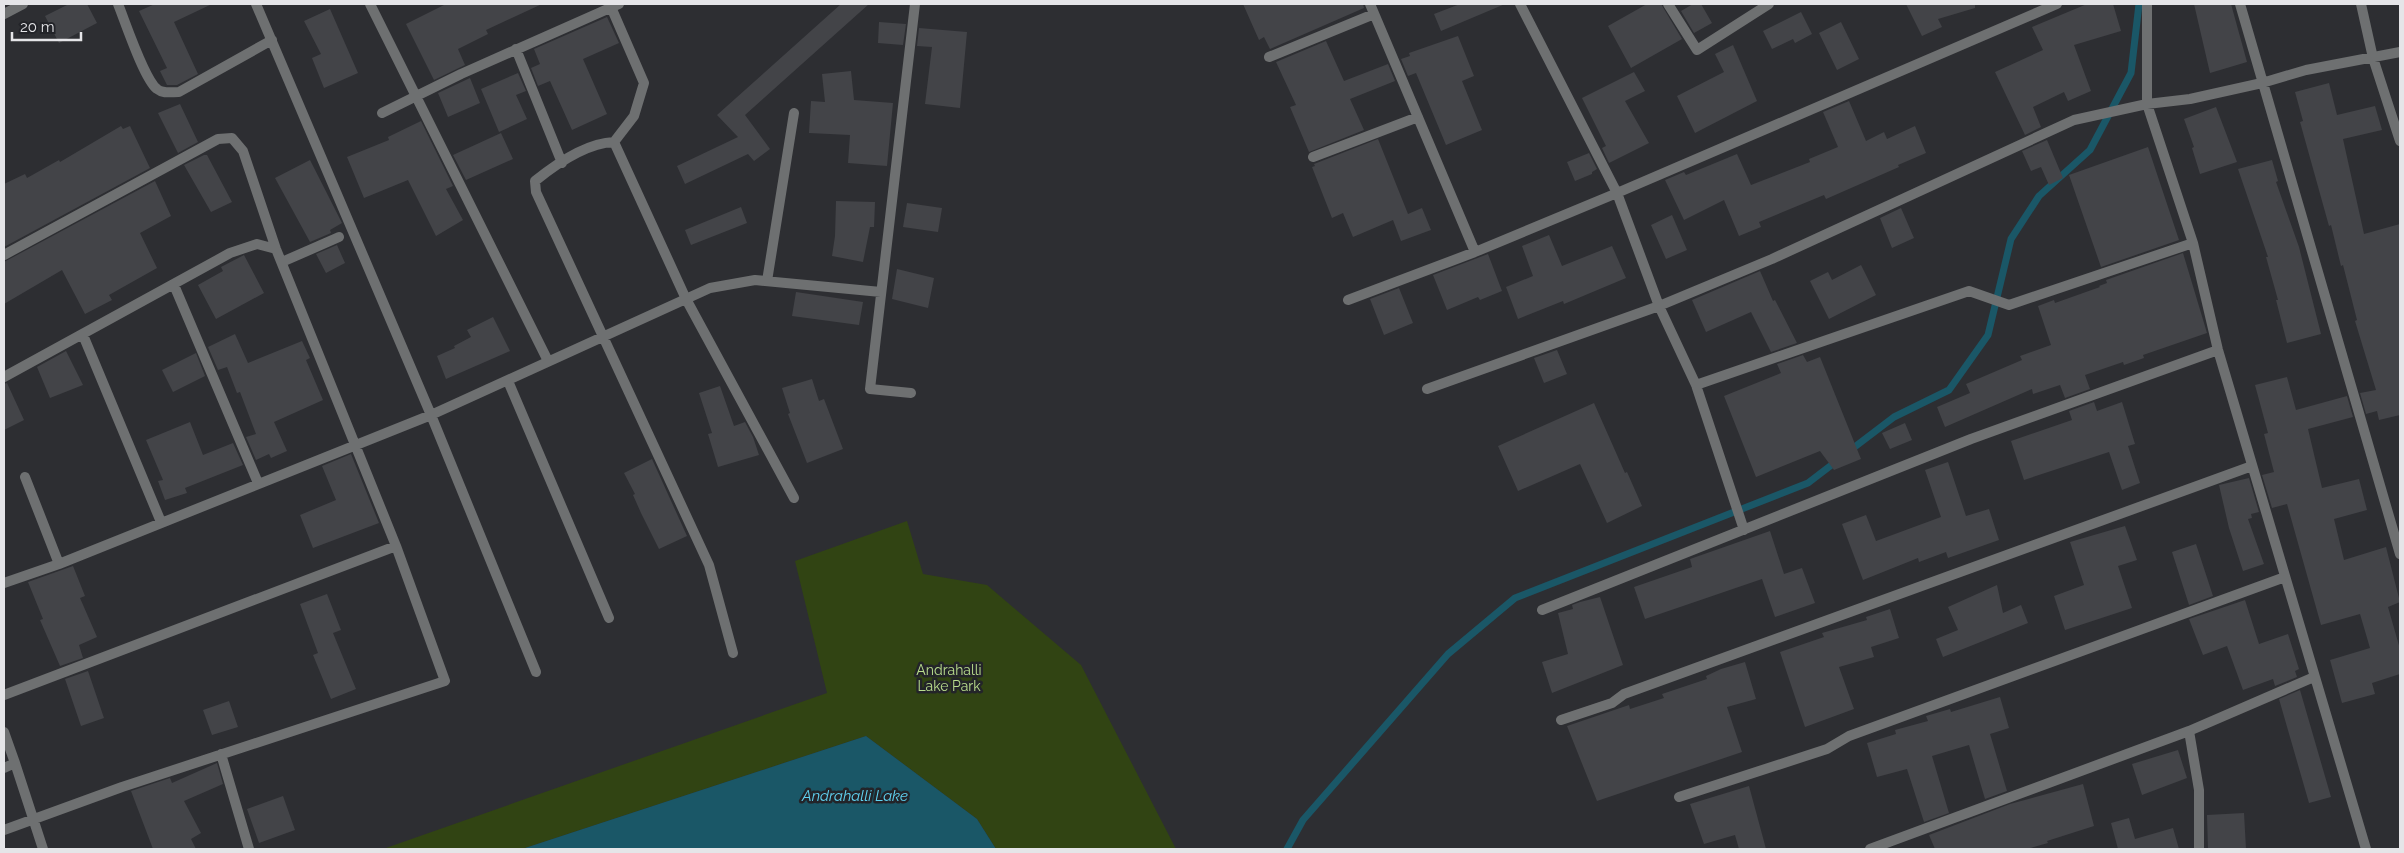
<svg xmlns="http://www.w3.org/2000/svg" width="2404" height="853" font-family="Raleway,sans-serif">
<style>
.green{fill:#314413}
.water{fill:#1a5767}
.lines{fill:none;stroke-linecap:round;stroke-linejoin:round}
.stream{stroke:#1a5767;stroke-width:7}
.building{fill:#434448}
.street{stroke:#6e7071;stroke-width:10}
.labels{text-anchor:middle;stroke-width:5;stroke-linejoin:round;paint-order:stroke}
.park-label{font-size:14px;fill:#bade8e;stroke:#232429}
.water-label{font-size:15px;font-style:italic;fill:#60d3f2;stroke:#232429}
</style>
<rect width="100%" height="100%" fill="#2d2e32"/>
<path class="green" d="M907 521 923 574 987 585 1081 665 1176 849H996L977 819 866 736 522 849H383L827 693 795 561Z"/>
<path class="water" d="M866 736 977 819 996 849H522Z"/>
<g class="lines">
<path class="stream" d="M1848 452 1894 417 1949 390 1988 335 2011 239 2039 196 2090 150 2131 73 2139 4
M1287 849 1303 820 1448 654 1515 598 1808 483 1838 460"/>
</g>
<path class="building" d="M69 4H87L97 23 59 43 45 16Z
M155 4H212L174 22 198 74 177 85H167L160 71 167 68 139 11Z
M446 4H542L486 30 488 34 458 49 465 65 434 80 406 24Z
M841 4H869L745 115 770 149 754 161 748 154 685 184 677 166 738 137 717 115Z
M1243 4H1363L1364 8 1270 49 1264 37 1259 40Z
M1460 4H1505L1441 31 1434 14Z
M1647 4H1661L1682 39 1631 68 1608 26Z
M1693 4H1701L1712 23 1694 33 1681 11Z
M1906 4H1975V8L1938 19 1942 27 1922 36Z
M2087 4H2113L2121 31 2074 45 2091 91 2068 101 2064 92 2033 107 2041 127 2025 135 1995 72 2043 50 2032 27Z
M2194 4H2231L2247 62 2210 73Z
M330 9 358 73 324 88 312 58 321 54 304 21Z
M1801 12 1812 34 1795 43 1793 39 1772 49 1763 31Z
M607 17 619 43 583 59 607 114 572 130 550 81 538 86 531 68 540 64 534 49Z
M879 22 906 24 903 45 878 43Z
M1841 22 1859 59 1837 70 1819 33Z
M919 28 967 32 960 108 925 104 932 47 917 46Z
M1458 36 1474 76 1462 81 1482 130 1446 145 1416 73 1408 76 1401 59 1410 56 1409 53Z
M1326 41 1344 81 1388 64 1395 81 1350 99 1364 130 1309 152 1290 107 1296 105 1276 62Z
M1733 45 1757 101 1695 133 1677 96 1724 72 1715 54Z
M851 71 854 100 893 103 887 166 848 163 850 135 809 133 811 101 825 102 822 74Z
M1634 72 1645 91 1625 101 1649 143 1609 163 1602 148 1606 146 1582 98Z
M518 73 526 91 516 95 527 119 499 132 481 89Z
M470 78 480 103 448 117 438 93Z
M2329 83 2337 115 2375 106 2382 130 2343 139 2364 234 2400 224V415L2379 420 2377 411 2366 414 2360 393 2376 390 2355 321 2357 320 2343 265 2341 266 2331 225 2329 226 2300 122 2303 121 2295 92Z
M1849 101 1866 141 1884 132 1887 139 1915 126 1926 153 1898 165 1899 167 1826 199 1824 195 1759 222 1761 227 1739 236 1724 200 1684 220 1665 180 1684 172 1686 175 1737 154 1751 185 1810 162 1809 159 1838 147 1823 112Z
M180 104 198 142 178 153 158 113Z
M2216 107 2237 162 2200 174 2192 148 2194 147 2184 119Z
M421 121 453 186 446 189 463 220 436 236 408 180 364 198 347 157 389 140 388 137Z
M121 126 123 129 130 126 150 168 4 247V184L25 174 27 178 59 160 60 162Z
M501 133 513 159 466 180 453 155Z
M1378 139 1408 214 1422 208 1431 230 1401 241 1393 220 1353 237 1343 213 1332 218 1312 167 1315 166 1314 164Z
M2047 140 2063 178 2049 185 2041 167 2031 171 2022 151Z
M2148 147 2179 240 2101 267 2069 175Z
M1589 153 1597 169 1592 172V174L1575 181 1567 162Z
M204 155H207L232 202 211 212 184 165Z
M310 160 342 223 330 230 331 233 310 242 275 178Z
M2272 160 2278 181 2276 182 2299 247 2321 334 2287 343 2276 300H2278L2266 257H2268L2238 169Z
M155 181 171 216 140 233 157 268 109 295 112 300 85 314 62 270 4 304V262Z
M836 201 875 202 874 227H870L863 262 832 256 835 236Z
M907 203 942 208 938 232 903 227Z
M741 207 747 223 691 245 685 230Z
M1901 208 1914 238 1892 248 1880 218Z
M1672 215 1687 250 1666 259 1651 225Z
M1549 235 1562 266 1612 246 1626 278 1564 304 1563 301 1518 319 1506 287 1533 276 1522 246Z
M337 245 345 263 326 273 316 254Z
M2183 253 2207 333 2143 355 2144 358 2124 365 2123 362 2085 375 2090 389 2065 398 2060 385 2033 394 2032 389 1945 427 1937 407 1970 393 1966 384 2022 360 2020 356 2051 345 2038 306 2054 300 2055 303 2100 287 2099 286 2107 283 2106 280Z
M1488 254 1502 291 1480 300 1478 297 1447 310 1433 275Z
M244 255 264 293 216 319 198 285 223 271 221 267Z
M1861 265 1876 295 1829 319 1810 281 1828 272 1832 280Z
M897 269 934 278 928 308 892 299Z
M1760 271 1773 301 1775 300 1797 343 1771 352 1751 312 1706 332 1692 300Z
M1399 288 1413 323 1384 335 1370 299Z
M796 292 863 302 859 325 792 316Z
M493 317 510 351 446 379 437 356 455 348 454 346 471 337 467 330Z
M235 334 248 363 302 341 310 358 306 360 323 400 274 422 287 451 271 458 269 454 256 460 246 437 256 434 240 392 237 393 227 367 218 370 208 347Z
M1557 350 1567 374 1544 383 1534 358Z
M66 351 83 385 50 398 37 367Z
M196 353 205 376 173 392 162 370Z
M1803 355 1807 362 1820 357 1861 459 1834 470 1820 451 1756 477 1724 396 1781 373 1777 364Z
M2287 377 2296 410 2347 396 2353 417 2308 429 2322 488 2359 479 2367 510 2334 519 2344 560 2386 547 2400 602 2388 607 2400 649V674L2372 683 2375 694 2342 703 2330 660 2370 648 2360 614 2321 625 2287 504 2272 508 2262 475 2274 472 2264 434 2268 433 2255 385Z
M812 379 819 401 824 399 843 449 807 463 788 414 790 413 782 388Z
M7 383 24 420 4 430V384Z
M720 386 734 426 745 422 753 437 759 455 718 467 708 434 712 433 699 393Z
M2094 402 2097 411 2122 402 2135 444 2128 446 2140 483 2122 490 2109 452 2024 480 2011 441 2072 420 2069 411Z
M1594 403 1625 473 1627 472 1642 506 1607 523 1580 464 1518 491 1498 446Z
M190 422 203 455 233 443 243 465 185 488 187 493 165 500 158 481 163 480 146 440Z
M1905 423 1912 440 1890 449 1882 433Z
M351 454 379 523 313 548 300 515 336 500 322 466Z
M652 459 687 536 659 549 641 513 633 495 635 494 624 473Z
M1948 462 1966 516 1989 509 1999 540 1948 558 1946 552 1919 562 1918 558 1863 580 1842 524 1866 515 1876 541 1941 517 1925 470Z
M2249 478 2259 512 2251 514 2252 518 2248 519 2264 564 2243 571 2229 528 2219 485Z
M2125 526 2137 560 2118 566 2132 608 2065 630 2054 596 2084 585 2070 542Z
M1770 531 1784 574 1802 568 1815 603 1775 617 1762 579 1645 619 1634 587 1692 567 1690 559Z
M2196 544 2213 596 2189 605 2172 552Z
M73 566 85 596 80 598 97 637 79 645 83 658 60 666 40 620 43 619 28 582Z
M1997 585 2003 613 2021 605 2028 623 1943 657 1936 639 1958 630 1948 607Z
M327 594 341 630 333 633 356 689 331 699 313 655 318 653 300 604Z
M1600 597 1623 665 1552 693 1542 662 1568 654 1558 613 1573 609 1572 605 1580 602Z
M2245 600 2259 644 2288 634 2299 669 2295 671 2297 677 2275 686 2273 679 2243 690 2227 646 2203 655 2189 619Z
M1890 609 1899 638 1871 647 1874 657 1839 667 1854 709 1805 727 1780 652 1824 637 1822 633 1867 620 1866 617Z
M1745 662 1756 699 1727 707 1742 752 1597 801 1567 726 1629 705 1630 709 1664 698 1662 694 1707 679 1706 676 1721 669Z
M88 671 104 718 81 726 65 679Z
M2300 690 2331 797 2309 803 2279 699Z
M2000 697 2009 728 1990 734 2007 791 1985 799 1969 745 1932 756 1949 813 1924 822 1907 769 1877 777 1867 743 1896 734 1895 730 1928 721 1926 716 1950 709 1951 712Z
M229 701 238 727 212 735 203 710Z
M2178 750 2187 778 2142 795 2132 764Z
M217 763 223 784 184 801 201 833 191 839 196 849H153L131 791 170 778 172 783Z
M2083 784 2094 826 2047 841 2048 843 2027 849H1935L1929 835 2010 804Z
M1749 786 1766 849H1739L1735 835 1704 844 1690 804Z
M283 796 295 830 259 843 247 809Z
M2244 813 2246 849H2208L2207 815Z
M2129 818 2135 839 2173 828 2179 849H2118L2111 823Z"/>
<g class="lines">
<path class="street" d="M118 4C125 21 144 79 157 89 163 94 171 92 179 92L272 40
M256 4 431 415 536 672
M370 4 548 361
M1370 4 1475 252
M1520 4 1617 193 2057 4
M1668 4 1697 50 1769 4
M2147 4V104L2193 243 2218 350 2366 849
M2240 4 2400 554
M2361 4 2373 58 2400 141
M611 7 644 83 634 116 614 142
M4 14 23 4
M516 49 562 163
M1269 57 1374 14
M382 113 461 74 619 4
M614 142C587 143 556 164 535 181L536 192 709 565 733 653
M614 142 686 299 794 498
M1313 157 1418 117
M4 255 218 139 232 138 243 151 276 249 396 546
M282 262 339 237
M767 281 794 113
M174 285 258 483
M1348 300 1475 252 1617 193 1659 306 1427 389
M83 335 161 522
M4 377 230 253 257 244 276 249
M508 381 609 618
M1696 385 1969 291 2009 305 2193 243
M911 393 870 389 915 4
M25 477 59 564
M1744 530 1696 385 1659 306 1772 259 2074 120 2147 104 2190 99 2262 83 2306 70 2400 52
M4 583 59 564 431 415 710 288 755 280 881 292
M1542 610 1971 439 2218 350
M4 695 396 546 445 681 122 787 4 830
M1561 720 1612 703 1624 694 2252 466
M2189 731 2199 790V849
M4 732 15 763 4 768
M221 754 249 849
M15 763 43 849
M1679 797 1827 749 1849 736 2285 577
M1870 849 2189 731 2314 677"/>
</g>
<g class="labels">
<g class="park-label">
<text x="949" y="675">Andrahalli<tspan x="949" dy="16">Lake Park</tspan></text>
</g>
<g class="water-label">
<text x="855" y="801">Andrahalli Lake</text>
</g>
</g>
<rect width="2404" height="853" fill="none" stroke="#e5e5e8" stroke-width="10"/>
<path d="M12 32v8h69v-8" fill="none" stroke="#e5e5e8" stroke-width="2.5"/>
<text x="20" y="32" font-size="15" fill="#e5e5e8" stroke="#232429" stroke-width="4" paint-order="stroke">20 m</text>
</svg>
